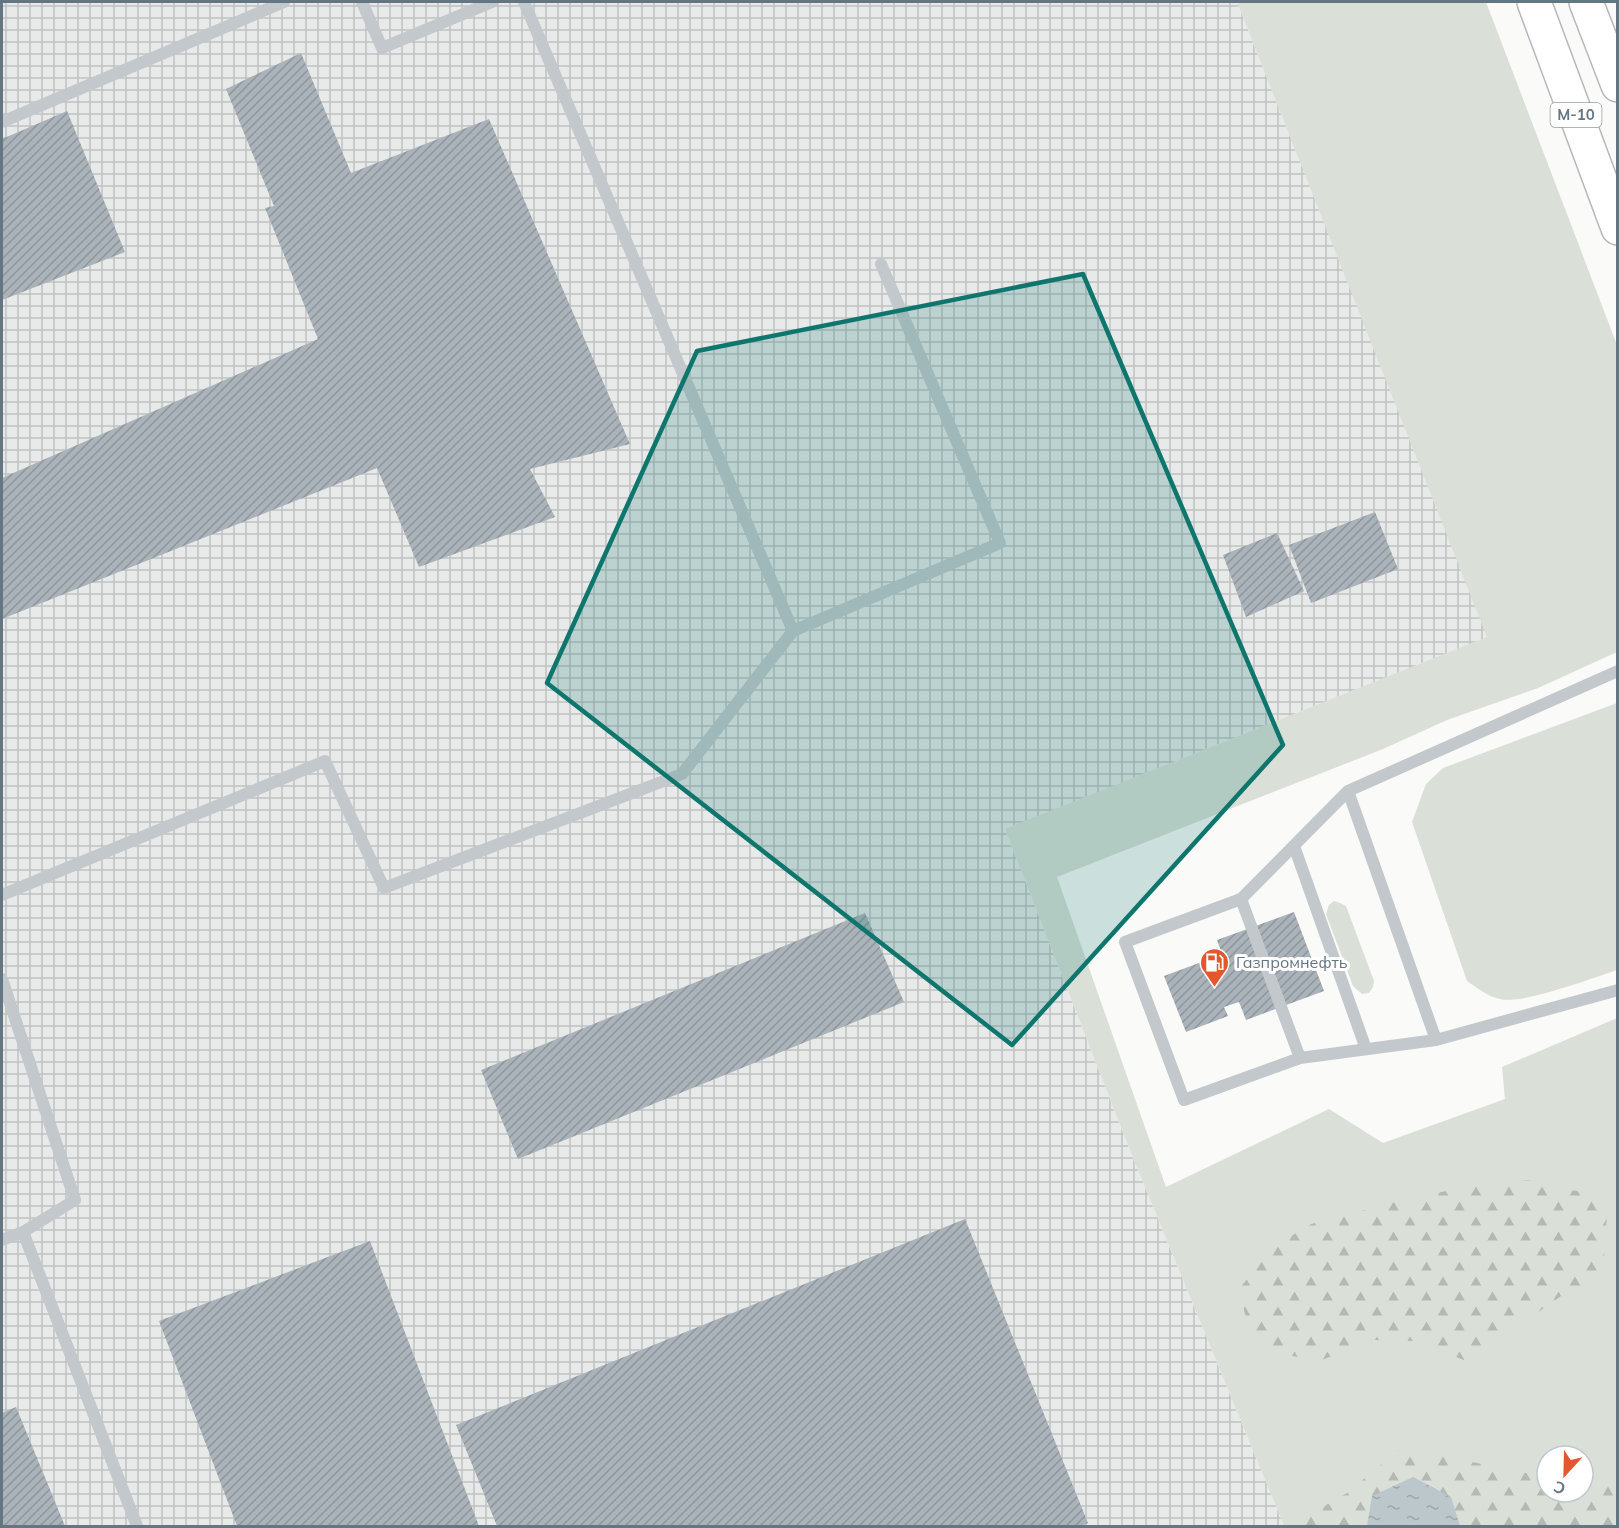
<svg xmlns="http://www.w3.org/2000/svg" width="1619" height="1528" font-family="Mulish,sans-serif">
<style>
.industrial{fill:url(#industrial-grid)}
.grass{fill:#dadfd7;fill-rule:evenodd}
.forest{fill:url(#forest-firs)}
.water{fill:url(#water-ripples)}
.building{fill:url(#building-hatch)}
.lines{fill:none;stroke-linecap:round;stroke-linejoin:round}
.highway-casing{stroke:#b4b9bd;stroke-width:36}
.lane{stroke:#c3c8cc;stroke-width:12}
.highway{stroke:#fff;stroke-width:33}
.marked{fill:#0f766e;fill-opacity:0.2;stroke:#0f766e;stroke-width:4.5;stroke-linejoin:round}
.labels{text-anchor:middle;stroke-width:6;stroke-linejoin:round;paint-order:stroke}
.shield{fill:#fff;stroke:#939fa8;stroke-width:1.5}
.shield-label{font-size:15px;font-weight:bold;fill:#657683}
.poi-label{font-size:16px;fill:#657683;stroke:#fff;text-anchor:start}
</style>
<defs>
<pattern id="industrial-grid" width="8" height="8" patternUnits="userSpaceOnUse" patternTransform="scale(1.5)"><rect width="8" height="8" fill="#e8e9e9"/><path d="M0 4h8M4 0v8" fill="none" stroke="#c0c1c2"/></pattern>
<pattern id="forest-firs" width="22" height="20" patternUnits="userSpaceOnUse" patternTransform="scale(1.5)"><rect width="22" height="20" fill="#dadfd7"/><path d="M5 1l3.5 6h-7zM16 11l3.5 6h-7z" fill="#b4b9b4"/></pattern>
<pattern id="water-ripples" width="26" height="14" patternUnits="userSpaceOnUse" patternTransform="scale(1.5)"><rect width="26" height="14" fill="#bbc7cb"/><path d="M2 4q2-2 4 0t4 0M15 11q2-2 4 0t4 0" fill="none" stroke="#9ca6aa"/></pattern>
<pattern id="building-hatch" width="6" height="6" patternUnits="userSpaceOnUse" patternTransform="scale(1.5)"><rect width="6" height="6" fill="#aab3b9"/><path d="M-1 1l2-2M0 6l6-6M5 7l2-2" fill="none" stroke="#8e969c"/></pattern>
</defs>
<rect width="100%" height="100%" fill="#fafaf8"/>
<path class="industrial" d="M2 2H1237L1488 637 1005 829 1131 1153 1284 1526H2Z"/>
<path class="grass" d="M1237 2H1486L1617 345V652L1538 688 1447 720 1383 749 1057 877 1166 1187 1329 1109 1383 1143 1505 1099 1502 1067 1617 1018V1526H1284L1131 1153 1005 829 1487 637ZM1547 1456H1583V1492H1547Z
M1617 703V970C1593 978 1521 1005 1500 999 1487 996 1477 988 1467 981L1412 822 1426 784 1443 768Z
M1334 901 1340 903 1346 906 1374 981 1373 987 1369 993 1362 994 1353 986 1326 914 1329 905Z"/>
<path class="forest" d="M1527 1180 1608 1198 1604 1258 1590 1288 1568 1291 1469 1362 1415 1341 1375 1340 1319 1361 1261 1350 1251 1334 1238 1290 1275 1246 1311 1224 1415 1197 1452 1190Z
M1401 1448 1547 1477V1492H1583V1483L1604 1487 1617 1481V1526H1290L1347 1493Z"/>
<path class="water" d="M1413 1477 1451 1497 1460 1526H1367L1372 1496Z"/>
<path class="building" d="M301 53 351 173 489 119 630 444 530 469 555 517 419 567 377 468 2 619V478L318 339 265 208 274 206 226 89Z
M67 111 125 252 2 300V139Z
M1375 512 1398 569 1311 603 1289 545Z
M1277 533 1304 591 1246 617 1223 555Z
M1294 912 1324 991 1246 1020 1239 1002 1224 1007 1228 1016 1186 1032 1164 976 1207 960 1208 966 1224 960 1217 940Z
M865 913 904 1002 518 1159 481 1070Z
M965 1219 1088 1523 1081 1526H497L456 1425Z
M370 1241 479 1526H237L159 1321Z
M16 1407 65 1526H2V1413Z"/>
<g class="lines">
<defs>
<path id="highway" d="M1534 2 1618 228
M1586 2 1618 85"/>
</defs>
<use href="#highway" class="highway-casing"/>
<path class="lane" d="M362 2 382 48 492 2
M524 2 793 631
M2 122 284 2
M1618 671 1348 791 1241 899 1125 942 1184 1100 1300 1058 1436 1040 1618 990
M1348 791 1436 1040
M1294 846 1366 1049
M2 895 325 761 384 888 682 774 793 631 1000 543 881 264
M1241 899 1300 1058
M2 979 75 1200 23 1232
M2 1240 23 1232 137 1526"/>
<use href="#highway" class="highway"/>
</g>
<path class="marked" d="M1083 274 1283 745 1012 1045 547 683 697 351Z"/>
<defs>
<symbol id="fuel-pin" viewBox="-11 -11 22 30"><path d="M0 17L-7.5 6A9.5 9.5 0 1 1 7.5 6Z" fill="#e4572e" stroke="#fff"/><path d="M-5.5-6h7V0h2V4h1.3V-2.5L3-4.5l.8-.8L6-3V5H2.5V1h-1V6h-7ZM-4.2-4.7v3.2H.2V-4.7Z" fill="#fff"/></symbol>
</defs>
<g fill-rule="evenodd">
<use href="#fuel-pin" x="1198" y="946" width="33" height="45"/>
</g>
<g class="labels">
<rect class="shield" x="1550.5" y="103" width="51" height="24" rx="4.5"/>
<g class="shield-label">
<text x="1576" y="120">М-10</text>
</g>
<g class="poi-label">
<text x="1236" y="968">Газпромнефть</text>
</g>
</g>
<rect width="1619" height="1528" fill="none" stroke="#657683" stroke-width="6"/>
<g transform="translate(1565 1474) rotate(202)"><circle r="28" fill="#ffffff" stroke="#c1c8cd" stroke-width="1.5"/>
<path d="M0-4.5L10 22L0 15L-10 22Z" fill="#e4572e"/>
<text y="-9" font-size="16" font-weight="bold" text-anchor="middle" fill="#657683">С</text>
</g>
</svg>
